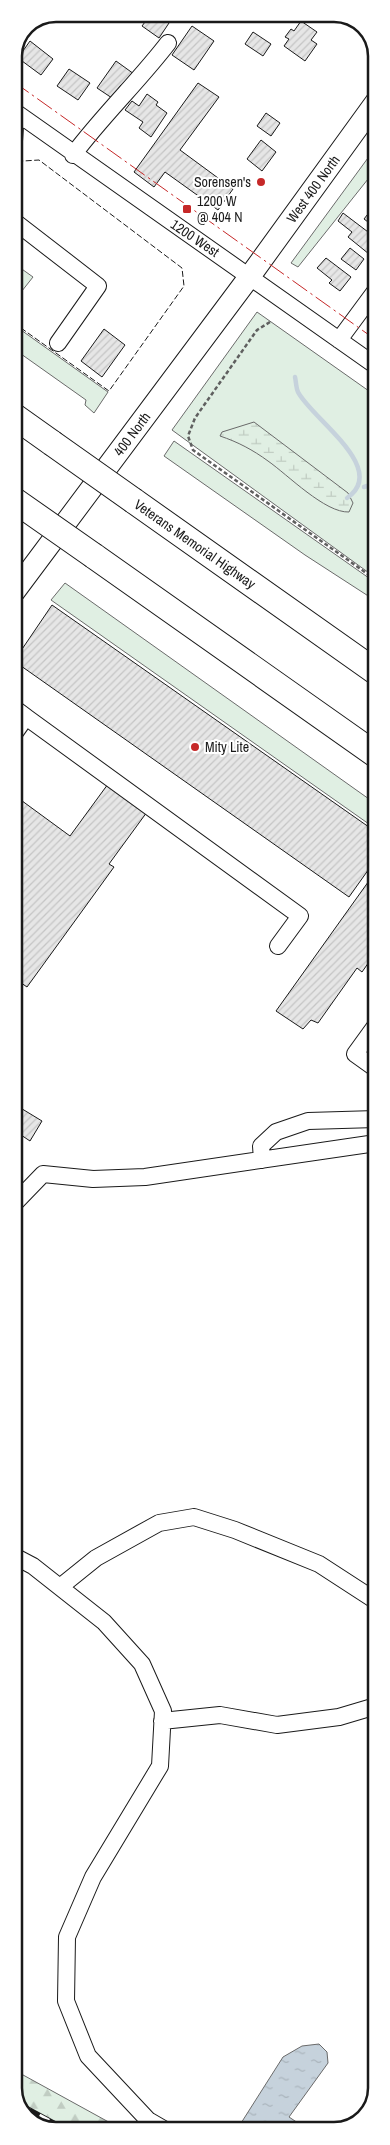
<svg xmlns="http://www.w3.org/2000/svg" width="390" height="2145" font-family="'Archivo Narrow',sans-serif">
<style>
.green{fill:#e0efe3;stroke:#6a6a6a}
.forest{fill:url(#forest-firs);stroke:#6a6a6a}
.wetland{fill:url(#wetland-marsh);stroke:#6a6a6a}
.water{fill:url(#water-ripples);stroke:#6a6a6a}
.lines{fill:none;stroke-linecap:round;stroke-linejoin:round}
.stream{stroke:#c6d2dc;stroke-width:4.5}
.building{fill:url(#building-hatch);stroke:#1a1a1a}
.minor-casing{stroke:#1a1a1a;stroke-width:18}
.major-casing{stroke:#1a1a1a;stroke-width:23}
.highway-casing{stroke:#1a1a1a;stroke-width:27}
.path{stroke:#5f5f5f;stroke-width:2.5;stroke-dasharray:4 2.5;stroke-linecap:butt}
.minor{stroke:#fff;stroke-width:16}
.major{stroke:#fff;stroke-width:21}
.highway{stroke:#fff;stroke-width:25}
.rail-casing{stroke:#1a1a1a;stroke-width:5.5}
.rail{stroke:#fff;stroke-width:4;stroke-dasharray:11;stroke-linecap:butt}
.highway-bridge-casing{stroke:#1a1a1a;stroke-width:27;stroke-linecap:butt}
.highway-bridge{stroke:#fff;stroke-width:25}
.fence{stroke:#1a1a1a;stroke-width:1;stroke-dasharray:6 2.5;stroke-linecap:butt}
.power{stroke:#c62828;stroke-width:1;stroke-dasharray:18 4 2.5 4;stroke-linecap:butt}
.poi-dot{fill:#c62828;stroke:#fff;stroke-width:2}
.labels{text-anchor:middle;stroke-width:4;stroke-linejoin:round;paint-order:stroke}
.poi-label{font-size:14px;fill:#1a1a1a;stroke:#fff;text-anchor:start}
.street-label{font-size:14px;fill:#1a1a1a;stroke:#fff}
.rim{fill:none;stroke:#1a1a1a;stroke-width:2.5}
</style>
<defs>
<pattern id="forest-firs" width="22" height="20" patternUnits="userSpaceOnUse" patternTransform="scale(1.25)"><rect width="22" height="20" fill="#e0efe3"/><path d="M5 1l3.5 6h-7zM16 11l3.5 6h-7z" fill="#c0ccc2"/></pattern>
<pattern id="wetland-marsh" width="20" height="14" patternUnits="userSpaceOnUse" patternTransform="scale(1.25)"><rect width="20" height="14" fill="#e0efe3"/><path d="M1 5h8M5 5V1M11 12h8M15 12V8" fill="none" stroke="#c0ccc2"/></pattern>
<pattern id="water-ripples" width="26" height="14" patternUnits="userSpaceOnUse" patternTransform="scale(1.25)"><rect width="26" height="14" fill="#c6d2dc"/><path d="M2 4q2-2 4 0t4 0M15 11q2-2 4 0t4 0" fill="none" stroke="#aab4bc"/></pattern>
<pattern id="building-hatch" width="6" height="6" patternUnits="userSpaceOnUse" patternTransform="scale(1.25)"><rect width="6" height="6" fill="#e6e6e6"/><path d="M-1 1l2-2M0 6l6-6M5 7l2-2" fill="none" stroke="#c5c5c5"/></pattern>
</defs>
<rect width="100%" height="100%" fill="#fff"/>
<path class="green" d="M376 147V169L298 267 291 263Z
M19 267 33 277 14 301V274Z
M257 312 376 396V578L172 430Z
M14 325 108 392 94 413 85 405 86 400 14 349Z
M174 441 376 583V601L305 555 164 456Z
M65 583 376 804V829L51 600Z"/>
<path class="forest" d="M14 2070 125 2131H68L20 2105 14 2094Z"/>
<path class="wetland" d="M254 422 348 493 353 503 349 512C325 513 288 475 268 461 253 450 238 442 220 436L222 432Z"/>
<path class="water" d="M319 2044 327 2052 328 2063 289 2117 310 2131H236L283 2057 302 2046Z"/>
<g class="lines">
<path class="stream" d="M295 377C296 381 296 388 298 392 311 418 390 469 347 498
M364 487 376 483"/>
</g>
<path class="building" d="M151 14H175L159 38 142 26Z
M301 21 317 32 311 40 317 44 305 61 284 46 289 39 285 37 291 29 294 31Z
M192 26 214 41 194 70 172 55Z
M253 32 271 44 263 56 245 44Z
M30 41 53 59 41 75 18 58Z
M116 61 134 74 125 88 121 85 112 98 97 88Z
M69 69 90 83 78 100 57 86Z
M198 83 219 97 180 150 233 189 218 210 165 172 154 187 134 172Z
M147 94 158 102 156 105 167 113 151 137 139 128 143 122 125 110 132 101 139 106Z
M266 113 280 123 271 136 257 126Z
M261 140 276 152 262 171 247 159Z
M374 206 376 207V228L364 219Z
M343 213 376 238V245L369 254 348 237 352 232 338 221Z
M350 248 364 259 356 270 341 259Z
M326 258 351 277 340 291 329 283 332 280 317 268Z
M104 329 125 345 102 377 81 361Z
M52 605 376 832V859L349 897 14 661Z
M108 784 147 812 109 864 114 867 27 987 14 978V795L70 836Z
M376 871V952L362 972 357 968 318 1023 311 1020 303 1029 276 1011Z
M14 989 21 994 14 1005Z
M14 1104 42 1121 30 1141 21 1135 14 1146Z"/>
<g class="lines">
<defs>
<path id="minor" d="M14 111 376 366
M14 141 15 126 21 117
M73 155C103 115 138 82 168 43
M14 221 98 286 58 343
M339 340 376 290
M14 708 26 717 14 734
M26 717 300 916 278 946
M376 1025 355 1054 376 1069
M262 1160 261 1146 276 1132 308 1121 376 1119
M14 1204 43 1174 93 1179 145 1177 376 1143
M14 1556 33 1566 104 1622 142 1664 163 1711 160 1766 93 1877 67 1937 66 2001 88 2056 148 2120 167 2131
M60 1587 96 1558 159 1523 194 1517 235 1530 319 1564 376 1601
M162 1721 220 1715 277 1725 339 1717 376 1706"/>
<path id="major" d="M14 592 250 276 376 102"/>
<path id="highway" d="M14 416 52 443
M134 501 376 672
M94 556 376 755"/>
</defs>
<use href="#minor" class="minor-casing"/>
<use href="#major" class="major-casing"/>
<use href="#highway" class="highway-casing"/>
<path class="path" d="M270 322 257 330 195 418 188 436 193 450 376 580"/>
<use href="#minor" class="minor"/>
<use href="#major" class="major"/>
<use href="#highway" class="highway"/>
<defs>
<path id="rail" d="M20 2105 68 2131"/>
</defs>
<use href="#rail" class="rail-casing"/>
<use href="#rail" class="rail"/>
<defs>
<path id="highway-bridge" d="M52 443 134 501
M14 500 94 556"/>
</defs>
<use href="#highway-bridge" class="highway-bridge-casing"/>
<use href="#highway-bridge" class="highway-bridge"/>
<path class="fence" d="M14 323 109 391 184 286 182 268 39 160 23 161"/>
<path class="power" d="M14 82 376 340"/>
</g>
<g class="poi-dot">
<circle cx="261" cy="182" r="5"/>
<rect x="182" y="204" width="10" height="10" rx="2.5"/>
<circle cx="195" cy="747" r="5"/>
</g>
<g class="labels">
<g class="poi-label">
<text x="251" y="187" text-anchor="end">Sorensen's</text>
<text x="197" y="206">1200 W<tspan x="197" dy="16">@ 404 N</tspan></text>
<text x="205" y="752">Mity Lite</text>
</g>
<g class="street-label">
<text transform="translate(313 189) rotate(-54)" y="5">West 400 North</text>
<text transform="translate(195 238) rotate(34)" y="5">1200 West</text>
<text transform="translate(132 434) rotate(-53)" y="5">400 North</text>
<text transform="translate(195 544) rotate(35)" y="5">Veterans Memorial Highway</text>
</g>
</g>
<path d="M0 0H390V2145H0ZM56 22H334A34 34 0 0 1 368 56V2088A34 34 0 0 1 334 2122H56A34 34 0 0 1 22 2088V56A34 34 0 0 1 56 22Z" fill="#fff" fill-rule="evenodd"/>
<path class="rim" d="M56 22H334A34 34 0 0 1 368 56V2088A34 34 0 0 1 334 2122H56A34 34 0 0 1 22 2088V56A34 34 0 0 1 56 22Z"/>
</svg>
